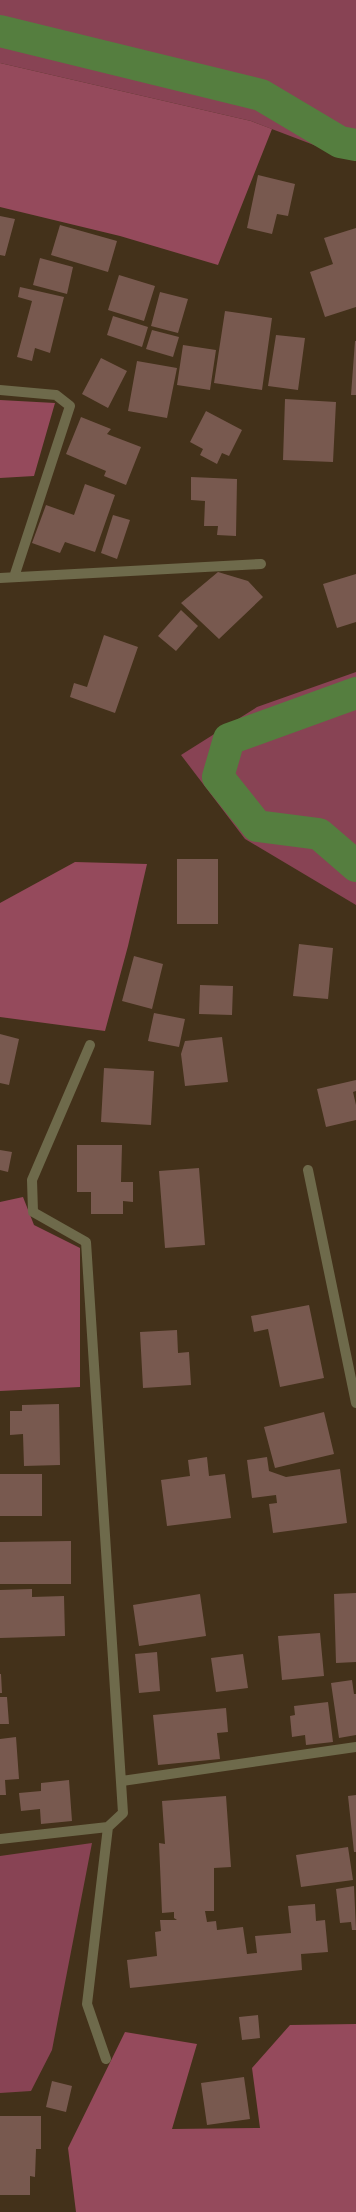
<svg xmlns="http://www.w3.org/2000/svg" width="356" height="2212" font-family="Montserrat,sans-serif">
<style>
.green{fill:#884354}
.forest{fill:#954a5c}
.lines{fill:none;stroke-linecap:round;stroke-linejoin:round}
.canal{stroke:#557e3f;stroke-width:32}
.building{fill:#78594f}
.street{stroke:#6e6a4b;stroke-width:10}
</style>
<rect width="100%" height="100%" fill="#43311a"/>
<path class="green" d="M0 0H356V161L251 121 0 63Z
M356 672V905L245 839 181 755 257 707Z
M92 1843 52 2050 31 2091 0 2093V1856Z"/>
<path class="forest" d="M0 63 251 121 272 129 218 265 120 236 0 207Z
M0 400 55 403 34 476 0 478Z
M75 862 147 864 128 946 105 1031 0 1017V903Z
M23 1197 34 1225 80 1248V1387L0 1391V1202Z
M356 2024V2212H76L68 2148 125 2032 197 2044 172 2129 260 2128 252 2068 290 2025Z"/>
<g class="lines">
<path class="canal" d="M0 31 261 95 340 142 356 145
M356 693 229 739 218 777 257 826 319 834 356 866"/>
</g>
<path class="building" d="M258 175 295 184 288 216 277 214 272 234 247 228Z
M0 216 15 219 5 256 0 255Z
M60 225 117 241 108 272 51 255Z
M356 228V307L325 317 310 272 333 264 324 238Z
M40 258 73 267 67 294 33 285Z
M119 275 155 286 144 321 108 310Z
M20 287 64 297 50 353 35 348 32 361 17 357 32 301 18 297Z
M160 292 188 299 178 333 151 326Z
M225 311 272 318 262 390 214 383Z
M113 316 148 327 142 347 107 335Z
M152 330 179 337 173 357 146 349Z
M276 335 305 338 298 390 268 386Z
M355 341H356V395H351Z
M183 345 216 350 210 390 177 385Z
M101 358 127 371 108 408 82 394Z
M137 361 177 368 167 418 128 411Z
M285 399 336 402 333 462 283 460Z
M206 411 242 430 229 456 222 453 217 464 200 455 203 449 190 442Z
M81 417 111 429 107 434 141 447 126 485 104 476 106 471 66 454Z
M191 477 237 479 236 536 217 535 218 526H204L205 501 191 500Z
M85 484 115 495 95 552 65 542 60 553 32 543 46 505 74 515Z
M113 515 130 520 117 559 101 553Z
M218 572 248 581 263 597 219 639 181 603Z
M356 574V622L337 628 323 584Z
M181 610 198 626 176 651 158 636Z
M104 635 138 647 115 713 70 697 74 683 87 687Z
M177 859H218V924H177Z
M299 944 333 948 328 999 293 996Z
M134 956 163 964 152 1009 122 1001Z
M200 985 233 986 232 1015 199 1014Z
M154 1013 185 1019 179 1047 148 1041Z
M0 1034 19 1039 9 1085 0 1083Z
M222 1037 228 1082 185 1086 181 1054 185 1041Z
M104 1068 154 1071 151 1125 101 1122Z
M356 1080V1091L353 1092 356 1105V1120L326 1127 317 1089Z
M77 1145H122L121 1182H133V1202L123 1201V1214H91V1192H77Z
M0 1150 12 1152 8 1172 0 1170Z
M199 1168 205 1245 165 1248 159 1171Z
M309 1305 324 1378 280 1387 268 1329 254 1332 251 1316Z
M177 1330 178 1353 189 1352 191 1385 143 1388 140 1332Z
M59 1404 60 1465 24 1466 23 1434 10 1435V1411H22V1405Z
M324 1412 334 1454 275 1468 264 1427Z
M207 1457 209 1476 225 1474 231 1518 167 1526 161 1480 190 1476 188 1460Z
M267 1457 269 1471 286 1477 340 1469 347 1523 273 1533 269 1504 277 1503 276 1495 252 1498 247 1460Z
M0 1474H42V1516H0Z
M71 1541V1584H0V1542Z
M32 1589V1597L64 1596 65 1636 0 1638V1590Z
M356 1593V1662L336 1663 334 1594Z
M200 1594 206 1636 139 1646 133 1605Z
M320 1633 324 1676 282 1680 278 1636Z
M157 1652 160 1691 139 1693 135 1654Z
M243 1654 248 1688 216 1692 211 1658Z
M0 1674H1L2 1693H0Z
M352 1680 354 1694H356V1735L339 1738 331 1683Z
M0 1697H7L9 1724H0Z
M328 1702 333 1742 306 1745 305 1735 292 1737 290 1716 295 1715 294 1706Z
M226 1708 228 1732 217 1733 220 1759 158 1765 153 1715Z
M16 1737 19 1779 5 1780 6 1795H0V1739Z
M69 1780 72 1821 41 1824 40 1809 21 1811 19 1793 41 1791V1783Z
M356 1795V1852H354L348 1796Z
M226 1796 231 1867 214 1868V1911H205L207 1922 216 1921 217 1930 243 1927 247 1954 257 1953 255 1936 291 1933 288 1906 315 1904 316 1921 325 1920 328 1952 301 1954 302 1970 130 1988 127 1960 157 1956 155 1932 161 1931 160 1920H177L174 1918V1912L162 1913 159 1843 165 1844 162 1801Z
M348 1847 353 1880 301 1887 296 1855Z
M354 1886 356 1930H352L351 1922 340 1923 336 1889Z
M258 2015 260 2038 242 2040 239 2017Z
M244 2077 250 2119 207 2125 201 2083Z
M52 2081 72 2086 66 2112 46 2107Z
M0 2116H41V2149H36L35 2177 30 2176V2195H0Z"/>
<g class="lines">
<path class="street" d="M0 390 56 395 70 406 14 577
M0 578 261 564
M308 1170 356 1403
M122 1781 356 1747
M0 1839 108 1827 123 1813 86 1242 33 1212 32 1180 90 1045
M106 2059 87 2004 108 1827"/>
</g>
</svg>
